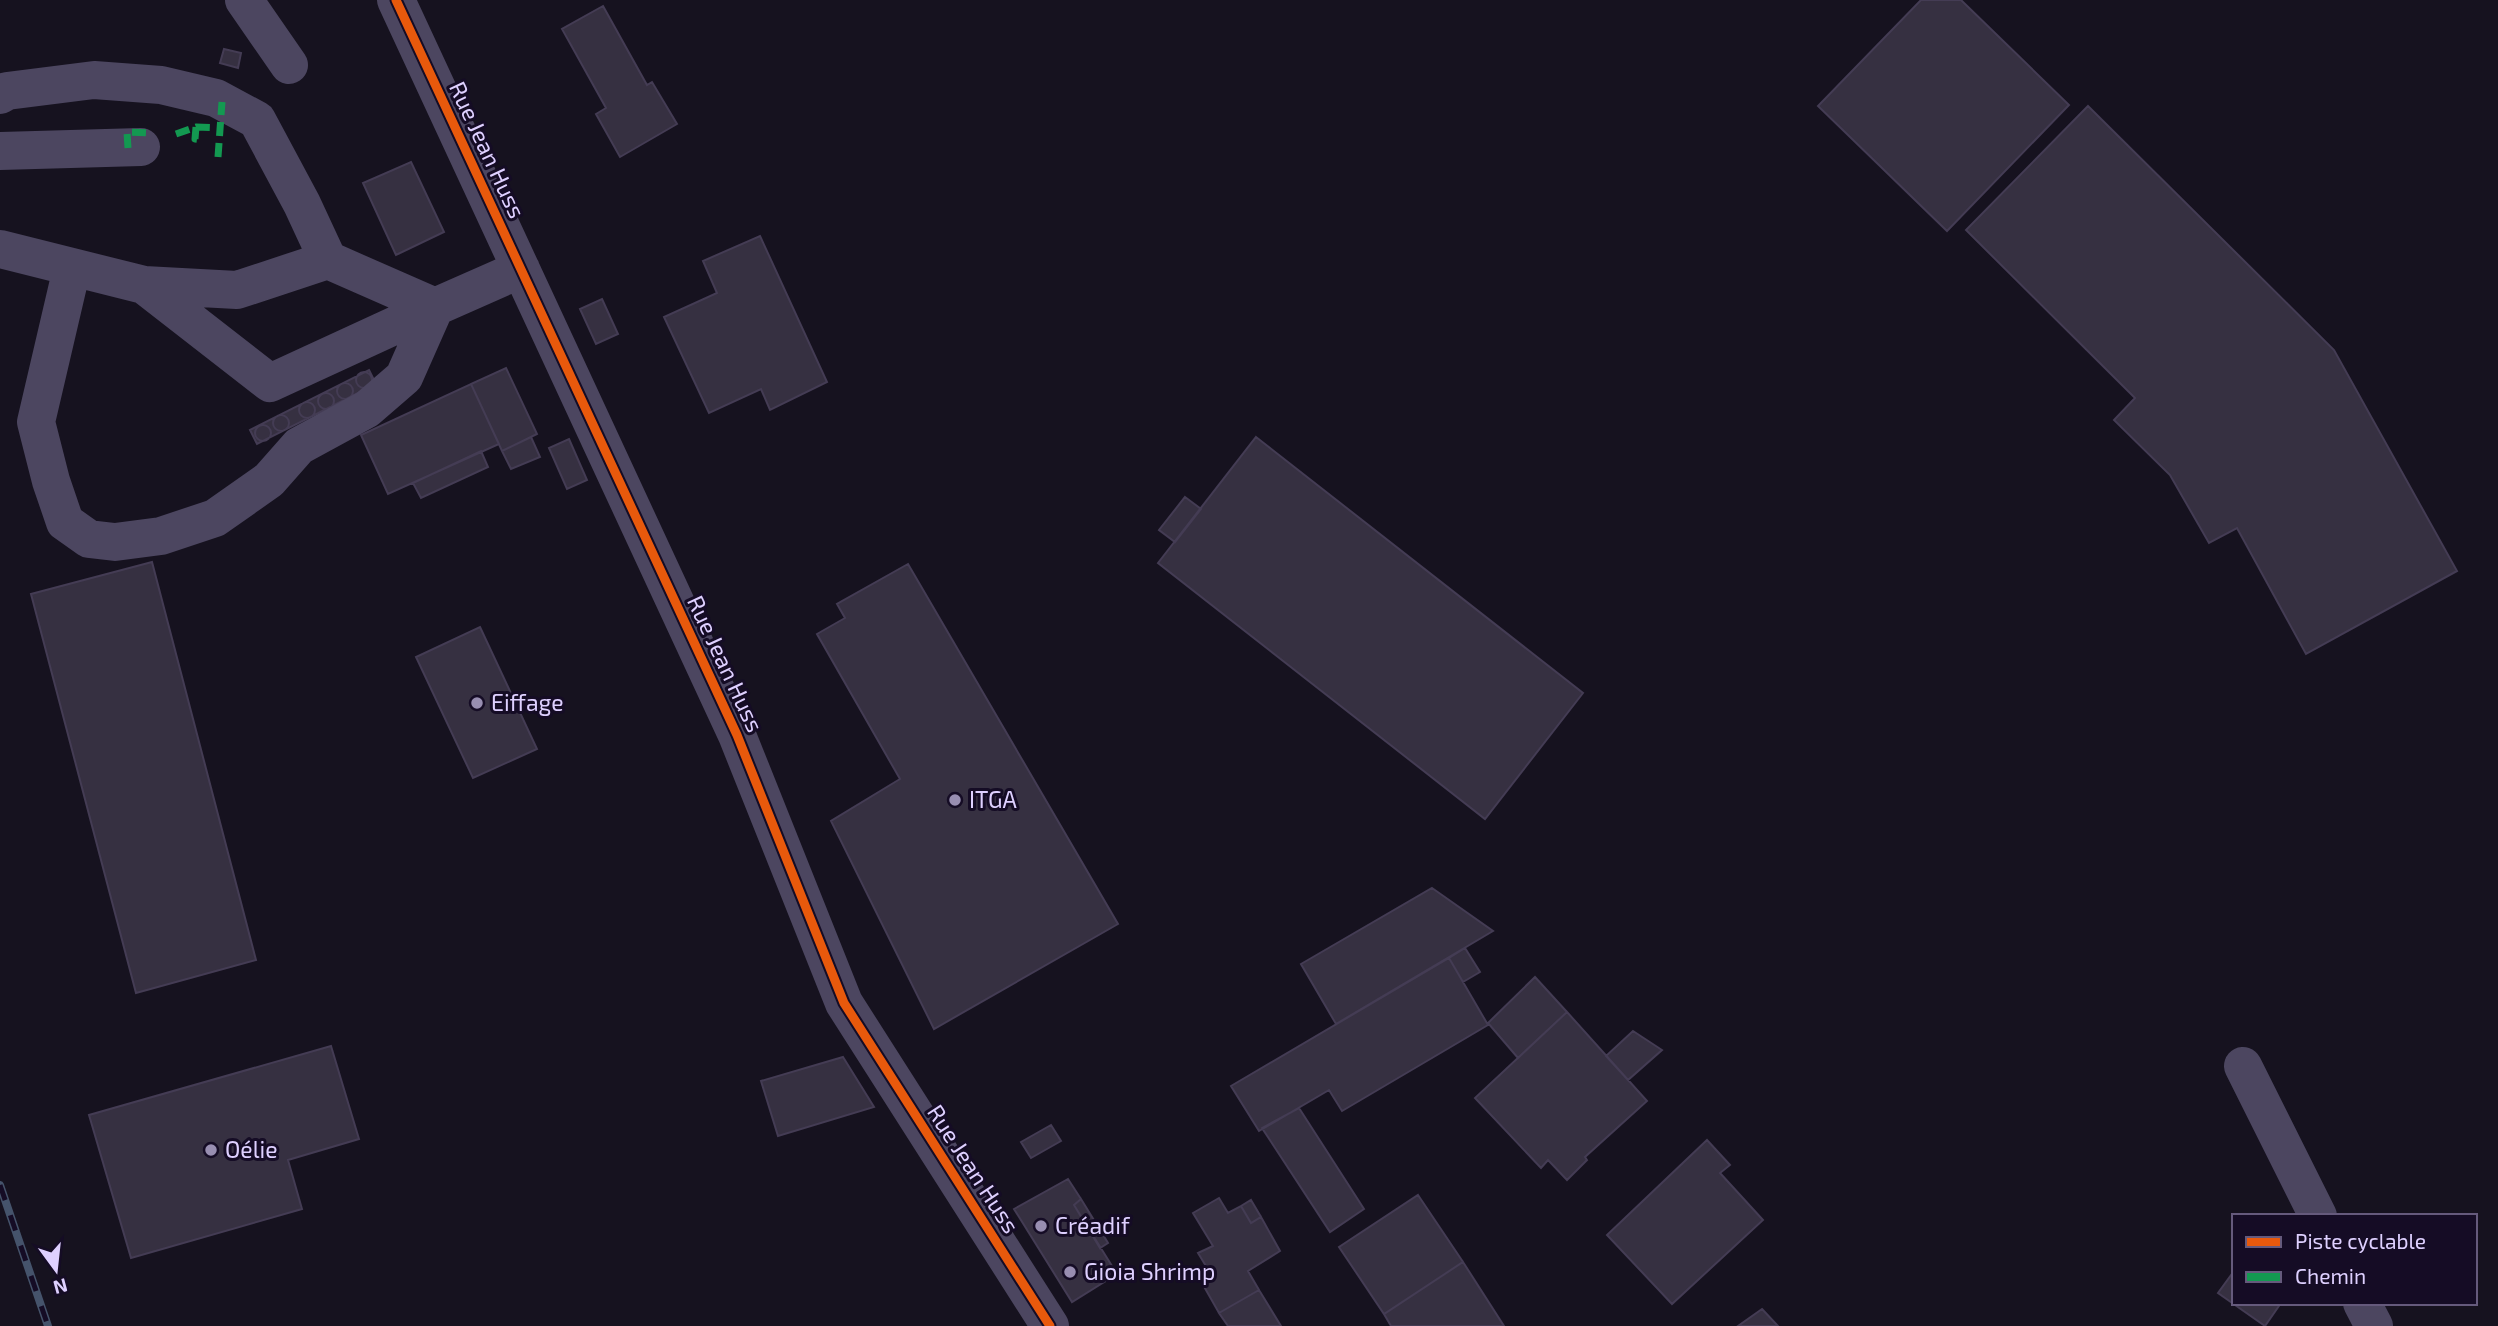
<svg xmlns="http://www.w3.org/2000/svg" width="2498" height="1326" font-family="'Exo 2',sans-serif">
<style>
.building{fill:#363041;stroke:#443c54;stroke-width:2}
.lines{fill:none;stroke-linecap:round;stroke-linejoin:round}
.minor{stroke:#4c4660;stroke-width:38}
.rail-casing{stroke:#45536b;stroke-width:8}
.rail{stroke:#150c25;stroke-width:5;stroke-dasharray:16;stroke-linecap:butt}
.quiet{stroke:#139951;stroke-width:7;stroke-dasharray:14 7;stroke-linecap:butt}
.cycleway-casing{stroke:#150c25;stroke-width:13}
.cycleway{stroke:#e8590c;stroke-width:9}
.poi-dot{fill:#988eb1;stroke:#150c25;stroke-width:2.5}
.labels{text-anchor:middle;stroke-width:6;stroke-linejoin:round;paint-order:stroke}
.street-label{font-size:23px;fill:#ded0ff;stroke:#150c25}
.poi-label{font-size:23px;fill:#ded0ff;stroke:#150c25;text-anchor:start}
</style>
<rect width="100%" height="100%" fill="#16121f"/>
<path class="building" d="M1921 0H1961L2069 105 1947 231 1818 106Z
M603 6 647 85 652 82 677 124 620 157 596 114 606 108 562 29Z
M224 49 241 53 238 68 220 63Z
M2088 106 2334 350 2457 571 2306 654 2237 528 2209 543 2170 475 2114 420 2135 398 1966 230Z
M411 162 444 232 396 255 363 183Z
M760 236 827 382 770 410 761 389 709 413 664 317 717 293 703 261Z
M602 299 618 334 596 344 580 309Z
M506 368 537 434 502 451 471 384Z
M369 370 376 384 257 444 250 430Z
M356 380a8 8 0 1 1 16 0a8 8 0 1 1-16 0Z
M337 391a8 8 0 1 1 16 0a8 8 0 1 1-16 0Z
M471 384 499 444 388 494 361 435Z
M318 401a8 8 0 1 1 16 0a8 8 0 1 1-16 0Z
M299 410a8 8 0 1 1 16 0a8 8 0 1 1-16 0Z
M273 423a8 8 0 1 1 16 0a8 8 0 1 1-16 0Z
M255 433a8 8 0 1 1 16 0a8 8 0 1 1-16 0Z
M531 437 540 457 511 469 502 451Z
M1256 437 1583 693 1485 819 1158 563Z
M569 439 587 480 567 489 549 448Z
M481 451 488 467 421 498 413 483Z
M1185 497 1201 509 1175 542 1159 530Z
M152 562 256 960 136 993 31 594Z
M908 564 1118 924 934 1029 831 821 900 779 817 634 845 618 837 604Z
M480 627 537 749 473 778 416 657Z
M1432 888 1493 931 1336 1024 1301 964Z
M1465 948 1480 972 1463 982 1449 958Z
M1449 958 1488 1025 1342 1111 1329 1090 1259 1131 1231 1086Z
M1535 977 1567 1012 1518 1058 1488 1023Z
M1567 1012 1647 1101 1585 1157 1587 1160 1567 1180 1548 1160 1541 1168 1475 1098Z
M1633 1031 1662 1050 1628 1080 1606 1056Z
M331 1046 359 1139 288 1160 302 1209 131 1258 89 1115Z
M843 1057 874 1107 778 1136 761 1081Z
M1299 1108 1364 1209 1330 1232 1262 1128Z
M1051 1125 1061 1141 1031 1158 1021 1142Z
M1707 1140 1730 1165 1720 1173 1763 1220 1672 1304 1607 1235Z
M1068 1179 1081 1199 1074 1205 1117 1274 1072 1302 1014 1209Z
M1418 1195 1463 1262 1384 1314 1339 1247Z
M1219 1198 1228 1213 1241 1206 1251 1223 1261 1217 1280 1251 1248 1271 1259 1290 1219 1313 1202 1283 1212 1276 1198 1253 1213 1246 1193 1213Z
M1081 1199 1108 1243 1100 1248 1074 1205Z
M1251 1200 1261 1217 1251 1223 1241 1206Z
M1463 1262 1504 1326H1391L1384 1314Z
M2234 1271V1303H2281L2265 1326 2218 1293Z
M1259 1290 1281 1326H1228L1219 1313Z
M1762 1309 1778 1326H1738Z"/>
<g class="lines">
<path class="minor" d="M244 0 289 65
M396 0 737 735 844 1003 1050 1326
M0 95 7 91 94 80 161 85 216 98 257 120 302 204 328 260 435 307 521 269
M0 151 141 147
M0 249 144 285 237 290 328 260
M72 268 36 422 51 481 65 522 89 539 115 542 161 536 215 518 269 480 299 446 367 409 404 377 435 307
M144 285 270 383 435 307
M2243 1066 2318 1216
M2362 1303 2374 1326"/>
<defs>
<path id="rail" d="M0 1185 48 1326"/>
</defs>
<use href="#rail" class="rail-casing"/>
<use href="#rail" class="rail"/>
<path class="quiet" d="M196 127 195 139 203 140
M176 134 196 127 220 128
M128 148 127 132 150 133
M218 157 222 102"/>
<defs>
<path id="cycleway" d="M396 0 737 735 844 1003 1050 1326"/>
</defs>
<use href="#cycleway" class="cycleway-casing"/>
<use href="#cycleway" class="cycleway"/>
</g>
<g class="poi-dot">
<circle cx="477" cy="703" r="7"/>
<circle cx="955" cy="800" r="7"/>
<circle cx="211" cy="1150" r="7"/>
<circle cx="1041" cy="1226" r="7"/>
<circle cx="1070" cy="1272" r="7"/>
</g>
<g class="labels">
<g class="street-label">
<text transform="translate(487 150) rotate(65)" y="8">Rue Jean Huss</text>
<text transform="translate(725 664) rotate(65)" y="8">Rue Jean Huss</text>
<text transform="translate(973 1169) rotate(57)" y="8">Rue Jean Huss</text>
</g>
<g class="poi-label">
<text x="491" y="711">Eiffage</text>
<text x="969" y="808">ITGA</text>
<text x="225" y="1158">Oélie</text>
<text x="1055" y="1234">Créadif</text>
<text x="1084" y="1280">Gioia Shrimp</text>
</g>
</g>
<rect x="2232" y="1214" width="245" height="91" fill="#150c25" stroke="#655a7c" stroke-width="2"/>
<rect x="2246" y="1237" width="35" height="10" fill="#e8590c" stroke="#655a7c" stroke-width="2"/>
<text x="2295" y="1249" font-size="21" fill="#ded0ff">Piste cyclable</text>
<rect x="2246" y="1272" width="35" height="10" fill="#139951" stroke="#655a7c" stroke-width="2"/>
<text x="2295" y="1284" font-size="21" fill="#ded0ff">Chemin</text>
<g transform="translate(56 1270) rotate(165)" stroke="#150c25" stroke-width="5" paint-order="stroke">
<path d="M0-5L12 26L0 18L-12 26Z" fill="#ded0ff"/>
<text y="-10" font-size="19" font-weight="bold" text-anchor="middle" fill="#ded0ff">N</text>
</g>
</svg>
